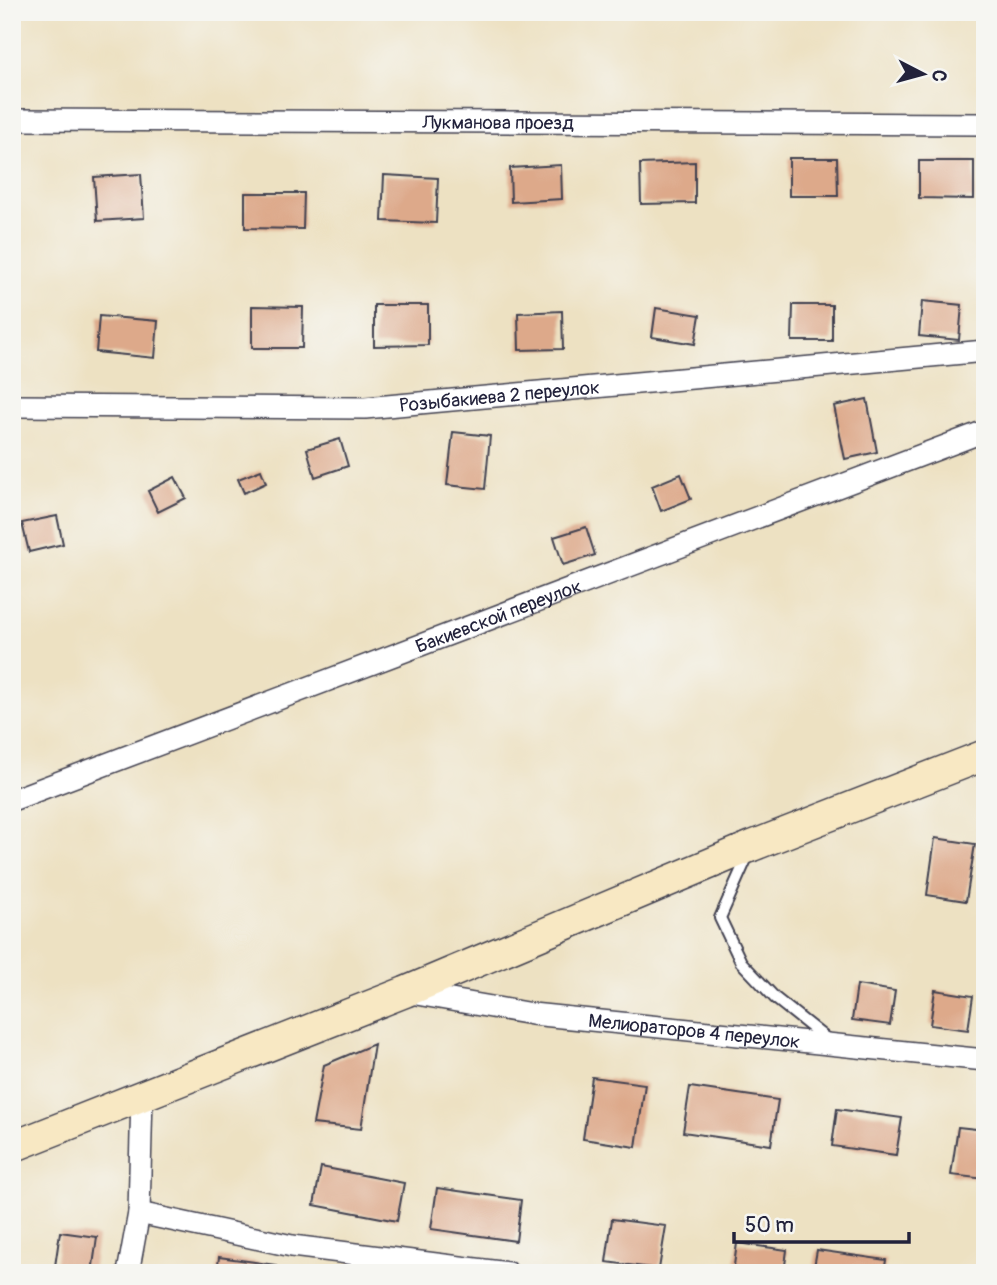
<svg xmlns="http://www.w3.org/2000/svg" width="997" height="1285" font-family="Pangolin,sans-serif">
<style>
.building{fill:#dda98a}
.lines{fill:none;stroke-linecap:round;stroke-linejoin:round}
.lane-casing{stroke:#403f4f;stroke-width:14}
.street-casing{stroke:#403f4f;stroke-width:24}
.secondary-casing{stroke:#403f4f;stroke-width:33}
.lane{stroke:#fff;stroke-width:10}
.street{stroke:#fff;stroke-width:21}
.secondary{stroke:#f8e8c3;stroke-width:30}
.labels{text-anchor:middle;stroke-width:5;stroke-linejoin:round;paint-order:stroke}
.street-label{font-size:19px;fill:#22223b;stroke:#f6f6f2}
</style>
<rect width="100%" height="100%" fill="#f6f6f2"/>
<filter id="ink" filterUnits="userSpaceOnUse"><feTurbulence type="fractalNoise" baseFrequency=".0143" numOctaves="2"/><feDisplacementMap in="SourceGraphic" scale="14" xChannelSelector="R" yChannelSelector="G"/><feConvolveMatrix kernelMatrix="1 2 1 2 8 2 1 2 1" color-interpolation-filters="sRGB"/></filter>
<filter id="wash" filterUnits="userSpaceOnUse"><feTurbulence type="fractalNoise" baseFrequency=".00686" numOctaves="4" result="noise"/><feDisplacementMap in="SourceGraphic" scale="28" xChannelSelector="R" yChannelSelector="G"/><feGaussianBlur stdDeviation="1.57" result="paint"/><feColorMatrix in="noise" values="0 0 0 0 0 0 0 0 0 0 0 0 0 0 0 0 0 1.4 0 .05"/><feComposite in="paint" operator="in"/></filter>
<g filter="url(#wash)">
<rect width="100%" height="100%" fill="#ede1c2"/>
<g id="blocks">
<path class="building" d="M789 158H837L838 196H789Z
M919 161H974V199L919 198Z
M695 162V203L641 204 640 164Z
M561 165 562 199 511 202 510 168Z
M141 174 144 218 97 221 94 177Z
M384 175 438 178 436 223 382 221Z
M245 193H304L303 229 245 228Z
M922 301 962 305 959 340 919 336Z
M374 305H428V345L374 346Z
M793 305H832V341H792Z
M252 306 303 307 302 348H252Z
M656 308 700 315 695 344 652 337Z
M562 311 563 349 519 350 518 313Z
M99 316 158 321 155 358 96 352Z
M867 399 877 452 845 459 834 406Z
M453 432 490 436 485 489 447 485Z
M340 439 348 466 315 477 307 449Z
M261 470 266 483 244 493 238 479Z
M681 474 691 499 661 511 652 486Z
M175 477 186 498 158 512 148 491Z
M57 516 63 544 29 552 22 523Z
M586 527 595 555 563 565 554 537Z
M935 838 975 844 966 901 927 895Z
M857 985 895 991 890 1025 852 1020Z
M935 990 973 996 968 1030 930 1025Z
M374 1044 361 1129 313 1124 324 1065Z
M592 1077 645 1084 636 1147 583 1139Z
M690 1087 778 1100 771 1145 683 1132Z
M837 1109 902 1118 896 1155 832 1146Z
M958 1127 985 1130V1179L951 1175Z
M321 1167 404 1183 397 1221 314 1205Z
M437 1188 521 1200 516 1241 431 1229Z
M612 1219 666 1226 659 1269 606 1262Z
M60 1232 97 1237 92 1273H54Z
M737 1243 787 1250 784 1273H733Z
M817 1250 886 1260 884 1273H813Z
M219 1257 276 1265 275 1273H217Z
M935 1267 961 1271V1273H934Z"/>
</g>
</g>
<g filter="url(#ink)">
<use href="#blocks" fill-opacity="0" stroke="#403f4f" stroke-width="2"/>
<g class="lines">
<defs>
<path id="lane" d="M748 855 720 918 741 962 775 998 829 1041"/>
<g id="street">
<path id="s1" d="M12 120 985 124"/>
<path id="s2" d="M12 406 365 408 985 351"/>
<path id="s3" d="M12 800 985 431"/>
<path id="s4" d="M405 992 532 1014 985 1060"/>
<path d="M139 1213 292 1246 508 1273"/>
<path d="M128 1273 139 1213 142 1095"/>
</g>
<path id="secondary" d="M12 1147 405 992 752 846 985 755"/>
</defs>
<use href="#lane" class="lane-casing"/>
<use href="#street" class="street-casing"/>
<use href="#secondary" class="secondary-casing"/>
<use href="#lane" class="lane"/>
<use href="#street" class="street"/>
<use href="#secondary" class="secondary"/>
</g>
</g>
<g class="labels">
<g class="street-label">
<text dy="7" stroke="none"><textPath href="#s1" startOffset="486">Лукманова проезд</textPath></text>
<text dy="7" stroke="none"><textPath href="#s2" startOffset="488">Розыбакиева 2 переулок</textPath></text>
<text dy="7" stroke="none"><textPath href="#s3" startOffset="520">Бакиевской переулок</textPath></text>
<text dy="7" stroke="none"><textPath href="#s4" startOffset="292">Мелиораторов 4 переулок</textPath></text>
</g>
</g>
<rect width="997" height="1285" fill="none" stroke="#f6f6f2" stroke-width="42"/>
<g transform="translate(923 74) rotate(96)" stroke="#f6f6f2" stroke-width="5" paint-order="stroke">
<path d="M0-5L12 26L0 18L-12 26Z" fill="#22223b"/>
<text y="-10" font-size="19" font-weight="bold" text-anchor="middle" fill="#22223b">С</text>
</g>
<path d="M734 1232v10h175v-10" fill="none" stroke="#22223b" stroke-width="3.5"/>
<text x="745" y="1232" font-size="21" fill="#22223b" stroke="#f6f6f2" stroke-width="5" paint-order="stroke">50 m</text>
</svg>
